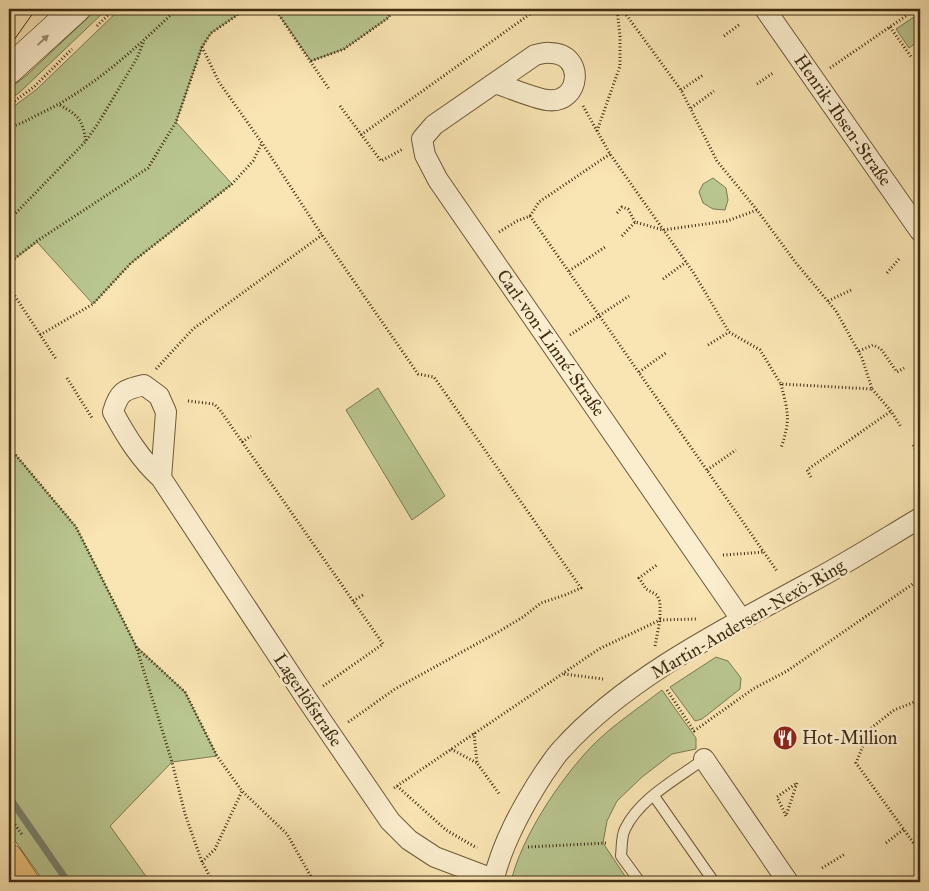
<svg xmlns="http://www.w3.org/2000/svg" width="929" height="891" font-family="'IM FELL Great Primer',serif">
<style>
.green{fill:#b9c690;stroke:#7c7951}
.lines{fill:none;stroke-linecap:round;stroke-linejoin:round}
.stream{stroke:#788470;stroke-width:7}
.service-casing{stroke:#6e5a3a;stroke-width:12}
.minor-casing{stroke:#6e5a3a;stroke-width:22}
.secondary-casing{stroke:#3f2c12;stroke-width:29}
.trunk-casing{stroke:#3f2c12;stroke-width:29}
.path{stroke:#3f2c12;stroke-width:3;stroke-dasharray:1 2.5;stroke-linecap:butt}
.service{stroke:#fbeece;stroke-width:10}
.minor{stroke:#fbeece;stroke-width:20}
.secondary{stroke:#fbeece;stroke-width:28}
.trunk{stroke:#ecc27a;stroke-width:28}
.tram{stroke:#3f2c12;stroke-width:1}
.oneway{fill:#9d8d70}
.labels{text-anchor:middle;stroke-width:5;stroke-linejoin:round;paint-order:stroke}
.street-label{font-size:18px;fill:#3f2c12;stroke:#fbeece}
.poi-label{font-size:18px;fill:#3f2c12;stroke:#fbeece;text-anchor:start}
</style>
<rect width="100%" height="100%" fill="#f9e5b3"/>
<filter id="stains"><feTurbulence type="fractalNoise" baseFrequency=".004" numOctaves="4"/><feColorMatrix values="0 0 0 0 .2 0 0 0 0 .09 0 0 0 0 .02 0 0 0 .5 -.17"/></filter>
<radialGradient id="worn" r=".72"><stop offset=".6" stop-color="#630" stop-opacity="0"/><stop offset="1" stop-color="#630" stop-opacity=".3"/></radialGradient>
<path class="green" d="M97 9H107L20 92 9 100V89L27 75Z
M120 9H246L211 33 202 47 176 122 232 184 131 263 93 304 37 242 9 263V110L37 89Z
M275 9H394L388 18 344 49 311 61Z
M920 13V40L909 48 896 29Z
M713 178 726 188 728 200 725 210 713 209 703 203 699 192 703 184Z
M378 388 445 496 412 520 346 410Z
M9 447 76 527 136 646 185 692 217 756 172 762 110 826 150 882H44L9 832Z
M716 657 728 661 741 678 740 689 702 719 695 721 670 687Z
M662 690 696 738V749L672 754 642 777 617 801 607 821 603 843 629 882H511C521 837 561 778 593 745 613 725 640 707 662 690Z"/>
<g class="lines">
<path class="stream" d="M9 797 68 882"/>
<defs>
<path id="service" d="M654 796 714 882
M640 882 621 856C622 848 621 837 625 829 640 798 677 779 704 759"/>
<path id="minor" d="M765 9 920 231
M495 83C510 88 533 98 547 100 581 105 586 53 550 53 545 52 540 54 535 55L434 125 422 139 425 155 438 180 741 619
M161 478 166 412 159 396 144 385C124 390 119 391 113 412 126 436 140 459 161 478L306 698 390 821 409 840 435 857 493 879
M704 759 788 882
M493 882C502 843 522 807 544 773 550 765 555 756 562 749 626 678 726 628 809 583 847 563 883 540 920 518"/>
<path id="secondary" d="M9 70 76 9"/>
<path id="trunk" d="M9 858 25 882"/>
</defs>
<use href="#service" class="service-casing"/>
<use href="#minor" class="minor-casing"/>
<use href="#secondary" class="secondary-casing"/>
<use href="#trunk" class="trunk-casing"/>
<path class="path" d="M275 9 329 89
M97 26 114 9
M890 27 912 58
M724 36 740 24
M202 47 219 82 262 143 322 235 418 374 434 377 581 588 565 595 541 603 523 617 498 632 395 689 347 723
M311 61 344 49 388 18 394 9
M830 68 916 9
M757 84 773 73
M681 90 703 75
M9 105 34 87 72 49
M60 105C79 116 82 119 86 141
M340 106 381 161 403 149
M583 106 610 154 693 272 729 332 760 350 781 384 872 389 862 358 836 311 796 263 757 210 717 161 681 90 622 9
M691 108 714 91
M9 127C19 125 28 120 37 115 90 91 135 49 177 9
M597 131 620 66V36L617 9
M361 135 537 9
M617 213 622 207 628 209 635 222
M530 216 539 202 610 154
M9 225 12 217 86 141 99 122 137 58 144 41
M499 232 517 221 530 216 777 571
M622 236 635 222 663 230 727 221 757 210
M9 263 37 241 148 168 176 122 202 47 211 33 246 9
M569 271 605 247
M887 273 899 259
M663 279 686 262
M9 287 56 359
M828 301 851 290
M40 335 93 304 131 263 232 184 253 161 262 143
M570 335 629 296
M708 345 729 332
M859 351 873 345 881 349 897 372 904 368
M156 369 193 329 322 235
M639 372 667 352
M67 378 92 418
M781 384C788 413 791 419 781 448
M872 389 891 411 901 427
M188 401 214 404 220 410 383 644 323 686
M242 442 251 436
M913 445 920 458
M9 447 76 527 136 646 172 762 185 814 202 862 213 882
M707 470 736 450
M811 477 807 470 891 411
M723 555 764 552
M353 601 363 595
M655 646 660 620V602L657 595 646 589 639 578 658 564
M136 647 185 692 217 756 242 791 287 834 314 882
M564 674 603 679
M667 690 694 731 753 689 787 671 920 579
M920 700 894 710 870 729 856 763 920 852
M474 733 477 763 500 795
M451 749 477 763
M797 783 786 816 777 797Z
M397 786 446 830 477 848
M394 788 599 649 660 620 696 619
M9 816 23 836
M886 843 904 829
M528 847 607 843
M202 862 215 849 242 791
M822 868 845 854"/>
<use href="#service" class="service"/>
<use href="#minor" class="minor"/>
<use href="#secondary" class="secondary"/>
<use href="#trunk" class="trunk"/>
<path class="tram" d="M9 21 17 9
M9 47 36 9"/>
</g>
<defs><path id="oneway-solid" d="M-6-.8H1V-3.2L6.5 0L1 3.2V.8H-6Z" transform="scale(1.25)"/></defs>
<use class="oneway" href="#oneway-solid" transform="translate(43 40) rotate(-43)"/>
<defs>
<symbol id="restaurant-disc" viewBox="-11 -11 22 22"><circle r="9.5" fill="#8f2418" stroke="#fbeece"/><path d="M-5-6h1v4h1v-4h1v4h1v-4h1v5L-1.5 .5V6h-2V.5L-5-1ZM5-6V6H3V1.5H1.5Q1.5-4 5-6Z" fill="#fff"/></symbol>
</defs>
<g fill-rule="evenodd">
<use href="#restaurant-disc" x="771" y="724" width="28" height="28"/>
</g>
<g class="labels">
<g class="street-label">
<text transform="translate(843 120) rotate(55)" y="6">Henrik-Ibsen-Straße</text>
<text transform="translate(551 343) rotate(55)" y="6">Carl-von-Linné-Straße</text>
<text transform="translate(748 619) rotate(-30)" y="6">Martin-Andersen-Nexö-Ring</text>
<text transform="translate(308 700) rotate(56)" y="6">Lagerlöfstraße</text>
</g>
<g class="poi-label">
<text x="802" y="744">Hot-Million</text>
</g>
</g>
<rect width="929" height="891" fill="none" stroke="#f9e5b3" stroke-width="30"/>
<rect x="10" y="10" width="909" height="871" fill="none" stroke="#3f2c12" stroke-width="2.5"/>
<rect x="15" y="15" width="899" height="861" fill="none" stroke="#3f2c12"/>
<rect width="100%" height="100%" filter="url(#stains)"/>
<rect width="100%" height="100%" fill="url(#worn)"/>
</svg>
